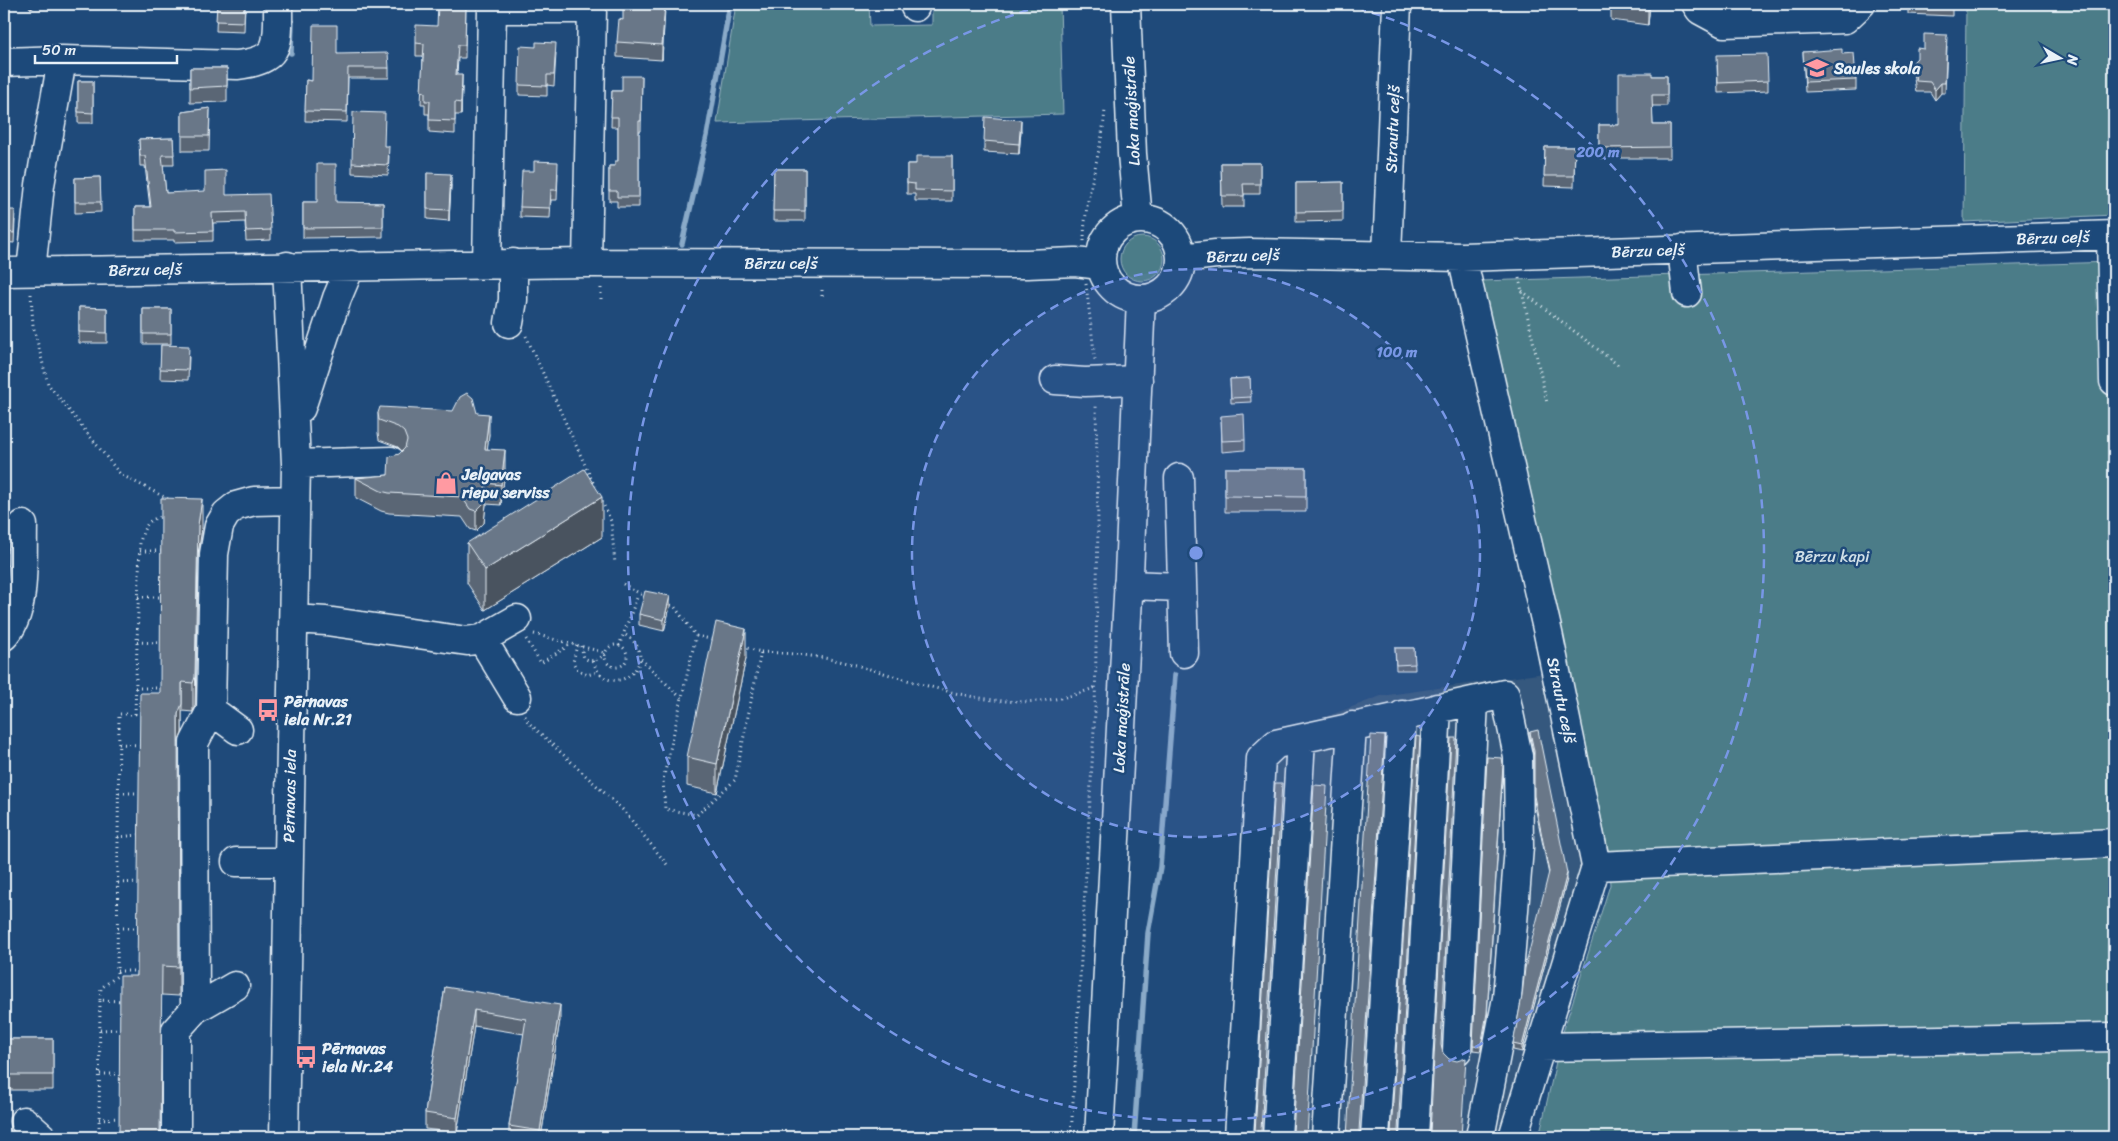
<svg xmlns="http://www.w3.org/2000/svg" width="2118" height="1141" font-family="Sriracha,sans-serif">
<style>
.built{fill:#35587e}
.green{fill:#4b7c88;stroke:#9ab6c0}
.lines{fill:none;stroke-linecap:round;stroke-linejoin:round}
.stream{stroke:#8aaac8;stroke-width:5.5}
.minor-casing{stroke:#e8f1f8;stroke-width:31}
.major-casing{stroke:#e8f1f8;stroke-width:31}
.path{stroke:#e8f1f8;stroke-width:3;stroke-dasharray:1 4;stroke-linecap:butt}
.minor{stroke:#1f4a7a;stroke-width:28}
.major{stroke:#1f4a7a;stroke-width:28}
.wall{fill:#5a6675;stroke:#e8f1f8}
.shaded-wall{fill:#4a535f;stroke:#e8f1f8}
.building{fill:#697788;stroke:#e8f1f8}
.ring{fill:none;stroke:#7897e6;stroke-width:2.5;stroke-dasharray:9 6}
.labels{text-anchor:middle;stroke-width:5;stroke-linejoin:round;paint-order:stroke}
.poi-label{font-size:16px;font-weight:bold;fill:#e8f1f8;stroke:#1f4a7a;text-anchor:start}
.street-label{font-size:16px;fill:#e8f1f8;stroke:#1f4a7a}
.park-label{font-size:16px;fill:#d0dfe7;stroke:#1f4a7a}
.centre{fill:#7897e6;stroke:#1f4a7a;stroke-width:2.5}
.ring-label{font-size:15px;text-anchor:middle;font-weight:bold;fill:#7897e6;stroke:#1f4a7a;stroke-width:5;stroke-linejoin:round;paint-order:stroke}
</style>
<rect width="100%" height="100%" fill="#1f4a7a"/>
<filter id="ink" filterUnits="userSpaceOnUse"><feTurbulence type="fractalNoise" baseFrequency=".02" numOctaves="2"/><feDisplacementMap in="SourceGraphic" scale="10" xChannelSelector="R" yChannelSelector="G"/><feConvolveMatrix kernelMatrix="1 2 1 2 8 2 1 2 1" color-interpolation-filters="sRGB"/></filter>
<g filter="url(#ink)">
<path class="built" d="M1545 673 1584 864 1503 1137H1231L1253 744 1381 696Z"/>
<path class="green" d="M736 4H869L870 26 932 25V4H1060L1063 114 717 123Z
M1966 4H2114V215L1964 222Z
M1120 259a22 22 0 1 1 44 0a22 22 0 1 1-44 0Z
M2114 262V1137H1539L1562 1035 1610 885 1608 849 1480 281Z"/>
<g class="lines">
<path class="stream" d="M291 53 292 22
M682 244 707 136 730 4
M1134 1137 1148 933 1160 867 1175 675"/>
<defs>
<path id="minor" d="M915 4V7
M1696 4 1700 10 1724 23 1845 19 1861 4
M4 62 62 60 237 65C282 60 278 43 278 4
M2111 235 2114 381
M1682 249 1687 293
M1387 255 1397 4
M1462 257 1548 633 1596 866 1513 1137
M1182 258 1216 254 1250 253 1462 257 2114 235
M487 264 492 9H592L587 263
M31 271 40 185 62 60
M4 272 587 263 1027 264 1075 262 1101 265
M509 323 513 300V263
M1055 380 1085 382 1138 380
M301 408 337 298 351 265
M296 464 391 461
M1179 478 1184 653
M1128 585 1182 587
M294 619 326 621 467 641 482 639 517 619
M4 636C27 614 22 557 23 525
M482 639 517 697
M211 710 238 730
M236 862H288
M1596 866 2114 843
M195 1009 235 986
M1541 1047 2114 1037
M1457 1051 1474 701
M24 1121 42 1137
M176 1137V1030L195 1009 194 743 211 710 214 554 219 526 226 514 236 506 254 501 294 500
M284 1137 296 464 287 266
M1239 1137 1261 758 1276 744 1505 694 1518 756 1519 847 1507 998 1480 1137
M1277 1137 1301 740
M1326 1137 1352 726
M1375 1137 1402 715
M1414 1137 1437 708"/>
<path id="major" d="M1126 4 1132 154 1138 218
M1101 259a40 40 0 1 1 80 0a40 40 0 1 1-80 0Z
M1099 1137 1128 597 1141 299"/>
</defs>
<use href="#minor" class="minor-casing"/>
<use href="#major" class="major-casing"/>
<path class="path" d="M1084 241C1084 196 1102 154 1105 109
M1519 278 1547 403
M1086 284 1095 360
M1522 291 1618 365
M31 294 33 325 48 384 120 474 170 500
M822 296V287
M601 299V286
M526 336 596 489
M600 497 611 521 615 564
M140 551H161
M623 584 646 597
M138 597H161
M666 604 674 606 696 636 663 780 665 809 697 815 735 780 761 652 743 647
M534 634 606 653
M696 636 715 640
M526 639 541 663 571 644
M137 642 160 643
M577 645 573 662 576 668 587 675 598 672
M605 656a11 11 0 1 1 22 0a11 11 0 1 1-22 0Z
M581 646 584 658C593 663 599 660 605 653
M619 646 638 595
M761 652C791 653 819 656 848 663 930 684 1011 723 1096 687
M641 659 681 698
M593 661C608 707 668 660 624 634
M135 688H160
M525 716 528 722 624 811 669 867
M119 744 140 745
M119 793H139
M118 837 139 835
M118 883 138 882
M118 928H138
M117 971H137
M100 1000 101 988 117 976 119 714H135L140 542C144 527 148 517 165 517
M100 1030 120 1029
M100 1074H120
M99 1119 119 1118
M99 1137 100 1000 122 1001
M1071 1137 1095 711 1098 524 1096 403"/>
<use href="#minor" class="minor"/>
<use href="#major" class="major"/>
</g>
<path class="wall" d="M27 4H38L31 9Z
M217 4H245L244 32 216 31Z
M326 4H349V9H326Z
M466 4 465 58H458L457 75 462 88 461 115H455V134L429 132V114H425V104H421L423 56H416V43L437 26Z
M665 4 662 60 617 57V42L623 20 629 9Z
M1611 4H1650L1648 25 1611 20Z
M1908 4H1952V16L1908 14Z
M1947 46 1945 93H1941L1935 100 1930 92H1916L1913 72V62L1917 58 1924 49Z
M1803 52 1842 54 1856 80V90L1805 92Z
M556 53 554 86 547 85V96L519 95V85Z
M337 54 389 68V78H348L347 122 305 121 306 80 312 81Z
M1717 65 1768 81V91L1718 93Z
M190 68H227V102L190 103Z
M642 76 641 131H639V207H617V201H609V166H615L618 161V127H611L612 91H622Z
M1652 76H1667V106H1652L1653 125H1670V158H1599V125H1619Z
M78 81H93V123H78Z
M210 108 209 151H182V112Z
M1021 130 1019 154 984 152V141Z
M173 138 174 165H163L166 193 226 195 271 230V240L246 241 245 222 213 223V241L174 242V240H135V207H150L145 166H140L139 139Z
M385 146 389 156 388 175 352 173V163Z
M1545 147H1575L1574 187 1544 186Z
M952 156V201H915V194H907V164H916Z
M1221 163H1260V194H1244V207H1222Z
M774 169H805V221H773Z
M534 171 558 173 557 200H551L550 218 520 217V207Z
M427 173 451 185 449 221 427 219Z
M100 177 101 212 75 213V178Z
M1343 182V221L1296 222V183Z
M303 202 383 203V237L303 238Z
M4 210 15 220 14 243 4 242Z
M79 307 107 308V343H79Z
M143 309H171V344H143Z
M4 312 7 347V357H4Z
M161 345 189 357 188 380 160 379Z
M1250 378 1251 402 1231 403 1230 379Z
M378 413H477L489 434 487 449 505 470 501 505 486 504 484 523 476 531 470 529 462 517 389 513 381 511 356 498V478L388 475 399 454 402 451 398 447 379 440 378 433Z
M1221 416 1245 440V450L1222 452Z
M1225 468H1306V512H1225Z
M202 528 198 554 195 706 193 712 182 711V733L178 743 179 996 162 995 137 976 160 693Z
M602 537 485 610 467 583V543Z
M670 607 664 631 639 625V614Z
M1395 648H1414L1415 670H1396Z
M746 658 717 793 687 786V757Z
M1530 732 1567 879 1522 1052 1513 1050V1044L1549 875 1534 801V756L1530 737Z
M1487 757V1018L1481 1051 1473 1050Z
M445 987 560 1020 541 1137H509V1126L524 1034 474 1026 457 1133 425 1129V1113Z
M4 1039H53V1090H4Z"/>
<path class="shaded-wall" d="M31 4H38L31 9Z
M665 4V9L662 60V45Z
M1649 4H1650L1648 25V10Z
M462 75V88L461 115V103Z
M1941 83V93L1935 100V90Z
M1021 120V130L1019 154V144Z
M451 174V185L449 221V210Z
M489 414V434L485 469V449Z
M505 450V470L501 505V485Z
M486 483V504L484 523 476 531V511Z
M602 497V537L485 610V570Z
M202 499V528L198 554 195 706 193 712V683L198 525Z
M670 596V607L664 631V620Z
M746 629V658L717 793V764Z
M182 682V733L178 743V714Z
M1503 769 1487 1018 1481 1051V1046Z
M1567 873V879L1522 1052V1046Z
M560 1005V1020L541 1137H540V1131Z
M474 1010V1026L457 1133V1118Z"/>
<path class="building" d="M217 4H245L244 22 216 21Z
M438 4H466L465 45H458L456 75H462L461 103 455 102V121L429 120 430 101H425V92L421 91 424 44 416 43V25L437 26Z
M630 4H665L662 45 617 42 619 19 623 20V9H629Z
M1611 4H1649L1648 10 1611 5Z
M1908 4H1952V6Z
M313 25H337V54L388 53 389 68H348L347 112 305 111 306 80 312 81Z
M1924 34 1947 35 1945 83H1941L1935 90 1930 82 1916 81 1913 62 1917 58V48L1924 49Z
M536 42 556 43 554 75H547V86L519 85 520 46 536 47Z
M1842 49V54L1854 53 1856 80 1805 82 1803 52Z
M1767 54 1768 81 1718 83 1717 55Z
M190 68H227V86L190 88Z
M1619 73H1652V76H1667V95H1652L1653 125H1670V147L1599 148V125H1619Z
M622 76H642L641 121H639V197H617V191H609V166H615V161H618V117H611L612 91H622Z
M78 81H93V113L78 112Z
M210 108 209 136H182V112Z
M353 112 385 113 384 146H389L388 165 352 163Z
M985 117 1021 120 1019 144 984 141Z
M173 138 174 155H162L166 193 205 191V171L226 170V195L269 194 271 230 246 231 245 212 212 213 213 231 174 232V230H135V207H151L145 156H140L139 139Z
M1545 147H1575L1574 176H1544Z
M916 156H952V191L915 190V184L907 183V164H916Z
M534 161 558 162 557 190H551L550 208 520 207 522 171H534Z
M1221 163H1260V184H1243L1244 196H1222Z
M317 164H336V202L383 203V227L303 228V202H317Z
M774 169H805V211H773Z
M427 173 451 174 449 210 427 209Z
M100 177 101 202H75V178Z
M1343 182V211L1296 212V183Z
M4 210H15L14 233 4 232Z
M79 307 107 308V333L79 332Z
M143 309H171V334H143Z
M4 312H5L7 347H4Z
M161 345 189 346 188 370 160 369Z
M1250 378 1251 397 1231 398 1230 379Z
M467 393 473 398 477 413 489 414 485 449 505 450 501 485 486 483 484 503 476 511 470 509 462 497 389 493 381 491 356 478 388 475 389 457 399 454 405 448 407 440 404 432 398 427 379 420 378 413 380 407 453 411 460 397Z
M1244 414 1245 440 1222 441 1221 416Z
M1225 468H1306V497L1225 496Z
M584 469 602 497 485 570 467 543Z
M161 498 202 499 198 525 195 677 193 683 182 682V704L178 714 179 967 162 966 160 1137H119L120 976H137L140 693H160Z
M645 591 670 596 664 620 639 614Z
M716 622 746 629 717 764 687 757Z
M1395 648H1414L1415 664 1396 665Z
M1538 730 1567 873 1522 1046 1513 1044 1522 996 1525 968 1549 872 1534 796V751L1530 732Z
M1371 735 1385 736 1359 1131 1361 1137H1347Z
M1416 736 1420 737 1398 1131 1400 1137H1389L1391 1133Z
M1451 738H1456L1441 1045 1443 1053 1449 1059 1457 1061 1466 1058 1461 1137H1428L1430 1133Z
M1487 757 1502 758 1503 764 1487 1013 1481 1046 1473 1045Z
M1275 783H1282L1261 1131 1263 1137H1252L1255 1133Z
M1314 785 1327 786 1307 1137H1291L1293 1133Z
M445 987 560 1005 540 1131 509 1126 526 1019 474 1010 457 1118 425 1113Z
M4 1039H53V1075H4Z"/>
</g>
<circle cx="1196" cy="553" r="284" fill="#7897e6" fill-opacity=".12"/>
<g class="ring">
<circle cx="1196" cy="553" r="284"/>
<path d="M1343 4A568 568 0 1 1 1049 4"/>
</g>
<defs>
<symbol id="school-bare" viewBox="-9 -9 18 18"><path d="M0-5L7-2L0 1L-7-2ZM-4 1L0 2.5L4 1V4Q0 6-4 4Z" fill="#ff9aa2" stroke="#1f4a7a" stroke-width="2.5" paint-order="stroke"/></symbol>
<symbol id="shop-bare" viewBox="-9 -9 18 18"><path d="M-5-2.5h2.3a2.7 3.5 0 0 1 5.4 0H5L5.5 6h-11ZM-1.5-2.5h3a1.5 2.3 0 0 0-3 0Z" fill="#ff9aa2" stroke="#1f4a7a" stroke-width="2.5" paint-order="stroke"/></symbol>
<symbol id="bus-bare" viewBox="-9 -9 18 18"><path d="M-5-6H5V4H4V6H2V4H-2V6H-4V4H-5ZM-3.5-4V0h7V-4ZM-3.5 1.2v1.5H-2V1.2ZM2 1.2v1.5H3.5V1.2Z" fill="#ff9aa2" stroke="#1f4a7a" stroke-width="2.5" paint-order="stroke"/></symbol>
</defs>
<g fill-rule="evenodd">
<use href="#school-bare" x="1801" y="52" width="32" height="32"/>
<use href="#shop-bare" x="430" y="467" width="32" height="32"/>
<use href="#bus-bare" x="252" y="694" width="32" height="32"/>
<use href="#bus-bare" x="290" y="1041" width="32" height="32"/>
</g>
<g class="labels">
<g class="poi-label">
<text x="1834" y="74">Saules skola</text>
<text x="462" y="480">Jelgavas<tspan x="462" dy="18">riepu serviss</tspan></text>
<text x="284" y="707">Pērnavas<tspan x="284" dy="18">iela Nr.21</tspan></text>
<text x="322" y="1054">Pērnavas<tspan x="322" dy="18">iela Nr.24</tspan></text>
</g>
<g class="street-label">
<text transform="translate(1131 111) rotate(-93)" y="6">Loka maģistrāle</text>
<text transform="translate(1392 129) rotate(-88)" y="6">Strautu ceļš</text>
<text transform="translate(2053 237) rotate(-2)" y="6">Bērzu ceļš</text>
<text transform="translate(1648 250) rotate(-2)" y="6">Bērzu ceļš</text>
<text transform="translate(1243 255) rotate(-2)" y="6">Bērzu ceļš</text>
<text x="781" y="269">Bērzu ceļš</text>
<text transform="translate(145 269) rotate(-1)" y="6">Bērzu ceļš</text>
<text transform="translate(1562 700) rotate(78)" y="6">Strautu ceļš</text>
<text transform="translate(1121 718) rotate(-87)" y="6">Loka maģistrāle</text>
<text transform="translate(289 796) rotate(-89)" y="6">Pērnavas iela</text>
</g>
<g class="park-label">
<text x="1832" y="562">Bērzu kapi</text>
</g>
</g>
<circle cx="1196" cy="553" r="8" class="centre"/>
<g class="ring-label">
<text x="1598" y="157">200 m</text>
<text x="1397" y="357">100 m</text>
</g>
<rect width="2118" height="1141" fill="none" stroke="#1f4a7a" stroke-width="20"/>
<rect x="10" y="10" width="2098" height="1121" fill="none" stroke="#e8f1f8" stroke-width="2" filter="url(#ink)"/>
<g transform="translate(2060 58) rotate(99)" stroke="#1f4a7a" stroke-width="4" paint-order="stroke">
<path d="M0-4L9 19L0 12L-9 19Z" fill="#e8f1f8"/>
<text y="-8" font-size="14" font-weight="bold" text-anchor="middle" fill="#e8f1f8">N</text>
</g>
<path d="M35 55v8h142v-8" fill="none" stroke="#e8f1f8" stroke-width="2.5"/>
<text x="42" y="55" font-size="15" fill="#e8f1f8" stroke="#1f4a7a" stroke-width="4" paint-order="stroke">50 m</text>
</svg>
